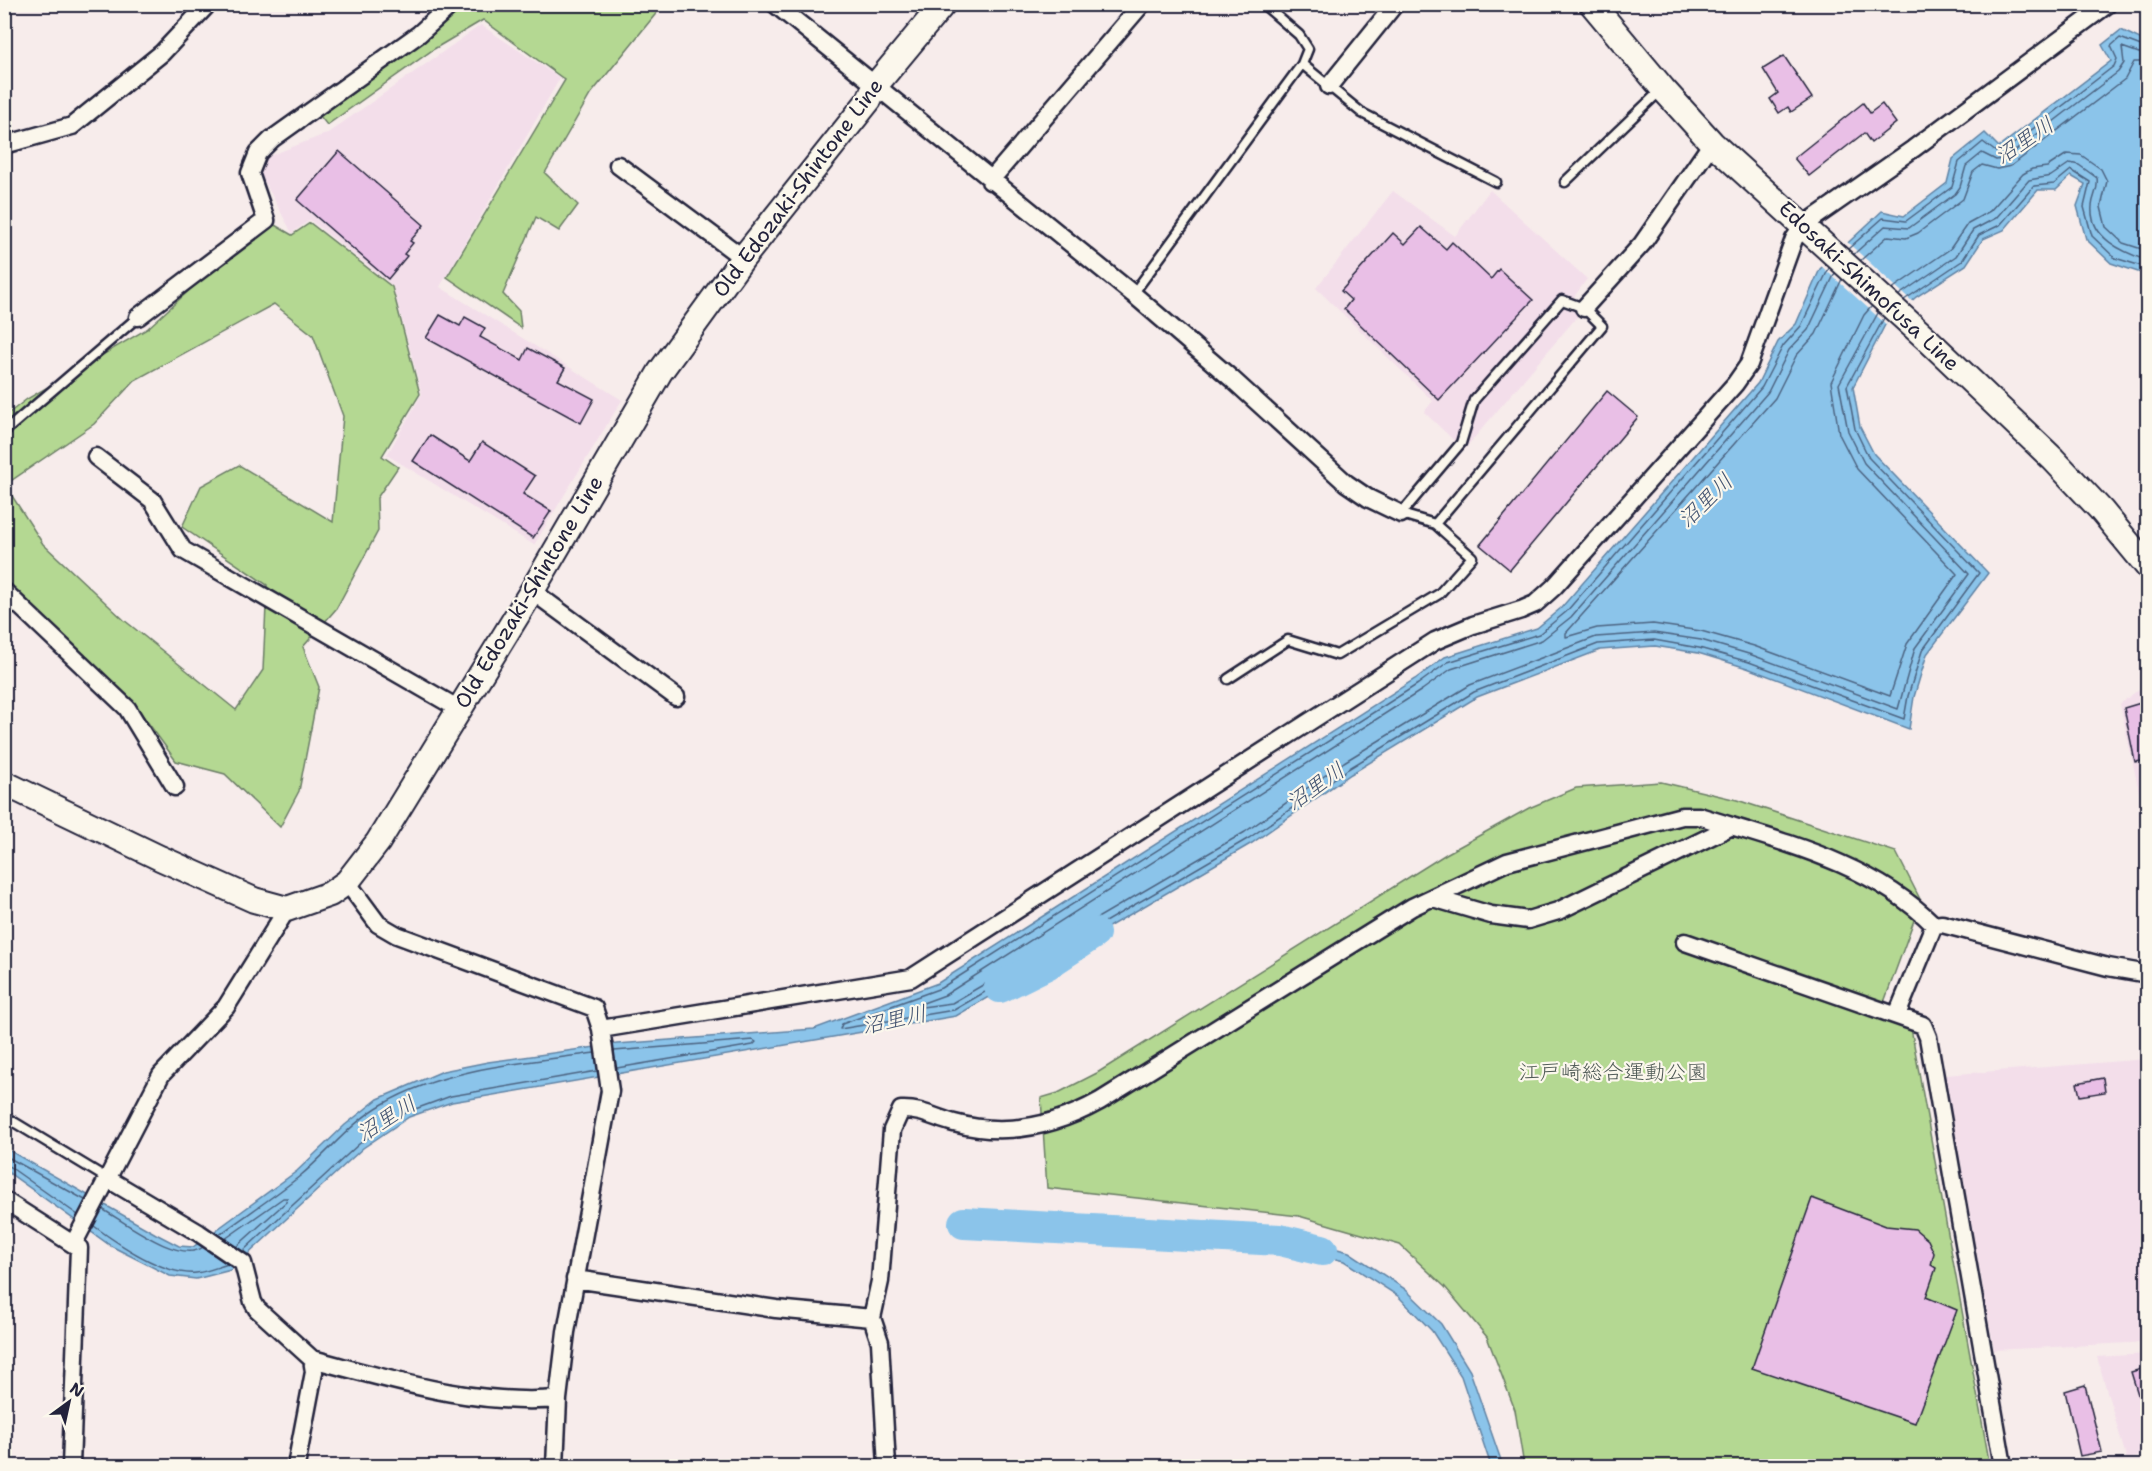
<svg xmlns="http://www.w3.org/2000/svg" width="2152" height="1471" font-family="'Shantell Sans','Klee One',sans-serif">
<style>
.built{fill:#f3deea}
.green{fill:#b4d892;stroke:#6b7d66;stroke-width:1.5;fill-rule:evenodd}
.water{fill:#8bc4ea;stroke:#6183a4;stroke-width:1.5}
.pier{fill:#f7eceb}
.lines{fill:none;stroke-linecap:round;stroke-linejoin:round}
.shore{stroke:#4c6381;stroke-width:1.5}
.river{stroke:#8bc4ea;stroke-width:32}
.building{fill:#e9bfe6;stroke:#22223b;stroke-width:1.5}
.lane-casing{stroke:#22223b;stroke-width:13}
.street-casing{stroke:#22223b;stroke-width:21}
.secondary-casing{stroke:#22223b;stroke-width:28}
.lane{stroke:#fbf7ec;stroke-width:8}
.street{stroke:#fbf7ec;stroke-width:16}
.secondary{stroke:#fbf7ec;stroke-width:24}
.labels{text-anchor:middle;stroke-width:4.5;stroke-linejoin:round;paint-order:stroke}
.street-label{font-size:21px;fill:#22223b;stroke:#fbf7ec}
.park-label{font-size:21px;fill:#4e5955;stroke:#fbf7ec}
.water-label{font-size:22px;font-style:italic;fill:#425370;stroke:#fbf7ec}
</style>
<rect width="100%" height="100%" fill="#f7eceb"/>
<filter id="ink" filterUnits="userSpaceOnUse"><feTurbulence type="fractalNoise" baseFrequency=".0167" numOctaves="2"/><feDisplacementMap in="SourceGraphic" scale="12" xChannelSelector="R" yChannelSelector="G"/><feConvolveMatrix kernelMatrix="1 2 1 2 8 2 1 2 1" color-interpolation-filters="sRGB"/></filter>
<g filter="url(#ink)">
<path class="built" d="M481 25 560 78 440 287 622 400 534 545 387 455 422 394 393 286 310 220 292 233 254 162 328 133Z
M1490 190 1587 279 1571 301 1582 311 1464 450 1424 412 1433 401 1316 288 1393 191 1455 236Z
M2147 683V795L2140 796 2120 704Z
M2147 1059V1342L1994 1350 1945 1075Z
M2147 1354V1454L2127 1460 2097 1357Z"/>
<path class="green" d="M452 5H663L590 95 545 173 578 205 559 231 536 217 503 294 519 311 521 328 447 277 565 80 483 20 434 49 327 125 316 111Z
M266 220 292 235 310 223 392 287 420 394 382 456 398 467 377 498 378 531 336 609 303 647 319 687 299 791 280 827 225 774 176 761 141 713 5 583V416L27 399 147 329ZM274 304 313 335 343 416 333 522 239 465 201 486 182 527 267 585 263 670 236 710 124 620 43 544 5 485 94 424 135 380Z
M1661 782 1737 800 1896 852 1921 901 1879 1016 1911 1028 1990 1466H1524L1515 1410 1487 1337 1445 1287 1400 1245 1299 1216 1047 1188 1041 1098 1058 1093 1097 1073 1446 854 1529 808 1576 788Z"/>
<path class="water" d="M2121 30 2142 40 2147 38V275L2111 263 2086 239 2077 206 2085 184 2071 176 2056 190H2038L2004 230 1983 239 1966 265 1916 297 1885 325 1853 387 1860 427 1874 454 1988 573 1927 654 1914 697 1909 729 1747 668 1698 653 1655 646 1600 650 1477 697 1351 774 1252 843 956 1016 452 1102 409 1117 363 1148 231 1270 196 1279 170 1276 111 1246 5 1170V1148L156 1234 179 1246 193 1247 297 1171 345 1125 378 1099 443 1071 488 1062 617 1044 814 1029 938 983 1415 679 1445 657 1537 628 1561 608 1758 383 1778 342 1796 324 1820 269 1882 211 1904 216 1947 183 1953 159 1985 133 1999 147 2111 61 2102 45Z
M1283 1235 1349 1252 1405 1289 1441 1324 1470 1371 1503 1466H1491L1461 1376 1432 1331 1398 1296 1344 1261 1278 1245Z"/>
<path class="pier" d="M1845 240 1914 303 1888 326 1820 265Z"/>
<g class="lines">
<path class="shore" d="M1848 249 1883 218 1906 221 1952 187 1959 162 1983 142 1996 152H2003L2114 66 2117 59 2111 46 2120 38 2141 46 2148 45
M1854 254 1885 226 1909 228 1955 194 1960 187 1966 166 1982 153 1996 160 2006 158 2118 72 2124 63 2122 47 2139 53H2148
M1861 260 1888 236 1906 238 1918 233 1963 199 1973 172 1982 165 1997 169 2011 166 2125 79 2134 62H2148
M1829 268 1801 326 1783 346 1762 387 1566 612 1539 634 1448 662 1418 684 941 988 842 1024 840 1029 954 1010 1249 838 1348 769 1474 692 1598 644 1654 640 1699 648 1749 662 1904 719 1908 696 1922 651 1979 573 1869 458 1855 429 1847 386 1884 318
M1835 273 1808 330 1789 350 1768 392 1571 617 1542 640 1451 669 1422 690 945 995 923 1003 922 1007 952 1003 1245 832 1344 762 1470 685 1596 637 1654 633 1701 640 1752 655 1898 709 1915 648 1969 574 1864 463 1848 431 1839 384 1878 313
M1842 279 1816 334 1796 356 1775 398 1566 633V637L1597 628 1653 624 1701 631 1754 646 1890 696 1907 644 1957 574 1857 469 1839 434 1831 382 1864 315 1871 307
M1892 289 1950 249 1968 223 1990 211 2023 174 2032 169 2047 167 2067 154 2081 155 2101 169 2107 181 2101 207 2106 227 2123 243 2148 251
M1899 295 1956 256 1973 230 1996 218 2029 180 2051 176 2070 163 2079 165 2097 178C2099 189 2093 195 2092 206 2089 238 2123 252 2148 261
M1904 300 1962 261 1979 235 2000 225 2034 186 2054 184 2071 170 2090 182 2084 207 2092 236 2115 258 2148 268
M614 1051 753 1040 756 1042 753 1045 617 1068
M4 1155 85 1200
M4 1165 10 1167 78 1215
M102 1209C125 1222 180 1265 203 1247
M94 1226C118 1244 165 1276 196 1273 206 1272 218 1267 228 1264
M219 1235C246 1215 274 1197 300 1176 328 1153 351 1122 383 1104 447 1067 523 1063 595 1053
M225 1239 283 1198H287L286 1202 236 1247
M243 1251 359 1144 407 1112 451 1096 597 1071"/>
<path class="river" d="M1000 987 1047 964 1094 933
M964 1223 1280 1240 1322 1250"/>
</g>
<path class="building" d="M1784 56 1812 98 1791 112 1788 107 1779 113 1770 99 1778 93 1763 69Z
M1863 103 1870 113 1882 104 1896 123 1871 143 1864 133 1809 176 1794 158Z
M339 151 424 225 410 241 413 243 404 254 407 256 388 279 297 200Z
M1421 227 1446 249 1452 242 1491 279 1499 269 1533 300 1439 400 1344 309 1351 300 1341 291 1393 233 1405 244Z
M440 315 460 326 465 317 485 328 480 337 522 360 528 348 565 368 558 380 594 399 581 423 426 338Z
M1607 391 1638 417 1510 570 1480 545Z
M430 435 470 461 482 442 535 476 523 494 551 511 533 538 413 461Z
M2144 702 2148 717V760L2135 762 2124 708Z
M2103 1078 2105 1092 2080 1096 2077 1083Z
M1812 1198 1886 1226 1915 1229 1928 1240 1934 1253 1931 1265 1936 1268 1926 1297 1957 1310 1915 1423 1752 1368Z
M2148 1367V1414H2144L2131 1372Z
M2085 1385 2102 1452 2080 1456 2065 1391Z"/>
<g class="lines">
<defs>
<path id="lane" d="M1302 64 1362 113 1496 182
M1565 182 1662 89
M1133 294 1302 64 1308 49 1299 35 1263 4
M1562 300 1584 308 1602 326 1435 524 1401 514 1461 443 1474 400Z
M4 432 138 317
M1228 679 1288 640 1337 655 1439 594 1472 557 1435 524
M4 1116 108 1179"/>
<path id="street" d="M775 4 1133 294 1232 379 1346 483 1368 498 1401 514
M1329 86 1395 4
M4 145 72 126 162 53 208 4
M618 165 743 258
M990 181 1142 4
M1584 308 1642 244 1712 143
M138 317 266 220 250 173 258 153 272 139 419 34 452 4
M96 457 152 500 183 550 459 709
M4 591 127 708 175 787
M532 591 676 697
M347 882 378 924 397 935 594 1008 601 1029 610 1091 566 1332 558 1399 555 1466
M1433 898 1491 915 1528 920 1558 911 1732 826
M1685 942 1923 1025 1928 1037 2003 1466
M1897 1015 1934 925 1942 924 2108 967 2148 974
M601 1029 911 978 1435 641 1473 625 1521 610 1535 604 1554 587 1735 384 1749 364 1794 239 1804 225 1913 149 2108 4
M108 1179 199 1233 243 1263 253 1302 257 1309 312 1359 314 1372 296 1466
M4 1200 79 1248 71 1466
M74 1243 161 1075 226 1007 287 909
M575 1279 776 1309 872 1318
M312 1359C393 1380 473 1406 558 1399
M887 1466 880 1342 872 1318 880 1281 892 1130 901 1110C921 1109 935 1118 954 1123 1005 1137 1055 1126 1100 1101L1412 907 1507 862 1682 816H1699C1781 842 1871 862 1934 925"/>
<path id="secondary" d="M1592 4 1663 89 1712 143 1927 339 2053 459 2101 510 2148 567
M4 783 160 858 254 900 287 909 330 894 347 882 378 842 532 591 660 372 743 258 869 100 875 86 943 4"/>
</defs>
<use href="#lane" class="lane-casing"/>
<use href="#street" class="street-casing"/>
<use href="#secondary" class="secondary-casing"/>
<use href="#lane" class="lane"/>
<use href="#street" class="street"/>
<use href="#secondary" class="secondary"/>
</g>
</g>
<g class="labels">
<g class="street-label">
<text transform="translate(798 188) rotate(-53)" y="7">Old Edozaki-Shintone Line</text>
<text transform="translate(1869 286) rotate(43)" y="7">Edosaki-Shimofusa Line</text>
<text transform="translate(529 592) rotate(-59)" y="7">Old Edozaki-Shintone Line</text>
</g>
<g class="park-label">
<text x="1613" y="1079">江戸崎総合運動公園</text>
</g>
<g class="water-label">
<text transform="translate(2024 140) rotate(-34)" y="8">沼里川</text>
<text transform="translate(1705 500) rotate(-44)" y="8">沼里川</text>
<text transform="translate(1315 786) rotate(-35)" y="8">沼里川</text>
<text transform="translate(894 1019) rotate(-12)" y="8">沼里川</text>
<text transform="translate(386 1118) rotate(-32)" y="8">沼里川</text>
</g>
</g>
<rect width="2152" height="1471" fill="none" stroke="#fbf7ec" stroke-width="24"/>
<rect x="12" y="12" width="2128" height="1447" fill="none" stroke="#22223b" stroke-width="2" filter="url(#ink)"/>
<g transform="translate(69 1402) rotate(33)" stroke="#fbf7ec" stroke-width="4.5" paint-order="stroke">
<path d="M0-4.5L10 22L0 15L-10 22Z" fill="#22223b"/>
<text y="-9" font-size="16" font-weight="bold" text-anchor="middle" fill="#22223b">N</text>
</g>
</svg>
